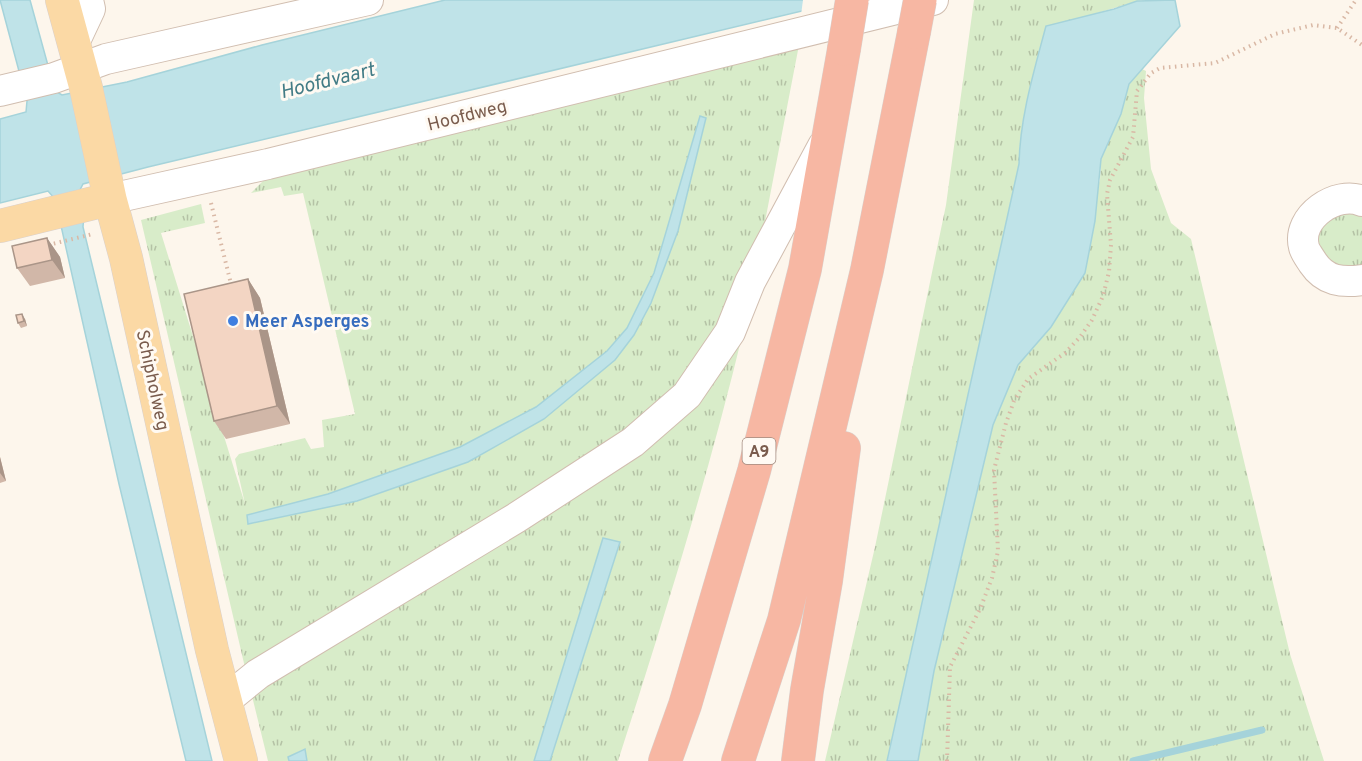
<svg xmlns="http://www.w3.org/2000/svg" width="1362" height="761" font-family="Overpass,sans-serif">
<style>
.grass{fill:url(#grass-tufts);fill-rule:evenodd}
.water{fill:#bfe3e8;stroke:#a5d3da;stroke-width:1.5}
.pier{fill:#fdf6ec}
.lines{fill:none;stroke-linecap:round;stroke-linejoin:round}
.stream{stroke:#a5d3da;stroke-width:7}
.minor-casing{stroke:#d1beb0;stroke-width:32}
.major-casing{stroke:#dad1cd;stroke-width:34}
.highway-casing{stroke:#dad1cd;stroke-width:34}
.path{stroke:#d9b8a5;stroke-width:4;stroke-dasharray:1.5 4.5;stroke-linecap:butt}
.minor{stroke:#fff;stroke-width:30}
.major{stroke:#fbd9a5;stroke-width:33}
.highway{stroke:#f7b7a3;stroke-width:33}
.highway-bridge-casing{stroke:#dad1cd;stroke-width:34;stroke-linecap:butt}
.highway-bridge{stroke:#f7b7a3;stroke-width:33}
.wall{fill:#d1b7a8}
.shaded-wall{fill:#aa9588}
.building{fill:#f3d5c3;stroke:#aa9588;stroke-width:1.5}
.shop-dot{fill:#3f7fe0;stroke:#fffaf3;stroke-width:2}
.labels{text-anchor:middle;stroke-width:6;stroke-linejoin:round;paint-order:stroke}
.shield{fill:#fffaf3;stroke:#a28b7f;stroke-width:1.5}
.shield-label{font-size:16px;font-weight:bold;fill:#7a5c4d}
.street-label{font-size:18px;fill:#7a5c4d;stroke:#fffaf3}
.shop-label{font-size:18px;font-weight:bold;fill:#366cbe;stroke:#fffaf3;text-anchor:start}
.water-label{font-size:20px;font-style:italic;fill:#437c86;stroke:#fffaf3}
</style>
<defs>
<pattern id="grass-tufts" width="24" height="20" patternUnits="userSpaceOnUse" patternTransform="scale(1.5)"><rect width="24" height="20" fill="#d8ecc9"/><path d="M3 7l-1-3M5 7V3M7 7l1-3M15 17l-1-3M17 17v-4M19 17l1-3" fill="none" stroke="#b4c2a5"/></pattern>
</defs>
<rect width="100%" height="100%" fill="#fdf6ec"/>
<path class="grass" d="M974 0H1141L1077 19 1046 27C1034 71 1020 117 1019 164L887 761H825L875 547 946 205Z
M799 45 763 232 728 322 640 428 246 672 141 220 201 204 205 223 161 233 245 504 235 459 239 454 305 438 311 449 324 447 322 420 355 414 303 193 284 196 281 187 251 193 271 173ZM700 116 706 118 678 231 651 303 634 335 468 462 357 501 248 524V515L328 494 460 447 536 407 607 351 627 328 654 273Z
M1142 69 1146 71 1144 98 1151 169 1171 223 1191 239 1290 654 1324 761H918L934 671 993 425 1018 365 1051 327 1100 180 1101 159 1121 114 1129 84Z
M1358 213 1362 216V267L1335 270 1317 250 1319 229 1333 214Z
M744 328C709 474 664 618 618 761H550L620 543 603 538 534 761H307L304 749 288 757 289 761H268L250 688 534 513Z"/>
<path class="water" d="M0 0H30L55 91 62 95 127 82 262 45 445 0H848L148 167 83 184 78 194 84 214 83 227 212 761H186L119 484 55 199 48 191 0 203V119L26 112 27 101Z
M1175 0 1180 26 1129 84 1121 114 1101 159 1095 221 1085 273 1051 327 1018 365 993 425 934 671 918 761H887L1019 164C1020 117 1034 71 1046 26L1114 9 1137 1Z
M700 116 706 118 678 231 651 303 634 335 615 360 544 419 468 462 357 501 248 524 247 515 328 494 460 447 536 407 607 351 627 328 654 273Z
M603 538 620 542 550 761H534Z
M305 749 307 761H289L288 757Z"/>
<path class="pier" d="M803 0H851L848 3 801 15Z"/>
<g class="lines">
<path class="stream" d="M1133 761 1262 730"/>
<defs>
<path id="minor" d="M74 43 90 9 88 0
M0 91 54 78 106 59 368 0
M110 199 268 164 933 0
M1362 201C1337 190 1296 217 1304 247 1305 252 1310 258 1313 263 1325 281 1342 283 1362 280
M226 700 258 674 516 518 633 442 687 395 730 332 750 282 823 146"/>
<path id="major" d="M62 0 86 88 110 199 126 258 212 650 241 761
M0 226 110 199"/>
<path id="highway" d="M665 761 685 705 754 471 805 269 844 49
M738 761 784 620 867 270 914 32
M798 761 807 690 826 581 844 448"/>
</defs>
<use href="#minor" class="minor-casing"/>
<use href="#major" class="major-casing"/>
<use href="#highway" class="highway-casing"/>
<path class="path" d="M1337 28 1356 0
M211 203 232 288
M48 245 93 234
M947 761 950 667 980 609 992 578 998 551 994 470 1006 423 1014 401 1028 379 1065 353 1080 337 1092 320 1103 296 1109 272 1111 245 1107 194 1110 180 1133 137 1137 91 1151 73 1160 68 1215 63 1275 34 1313 25 1337 28 1362 45"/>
<use href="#minor" class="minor"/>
<use href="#major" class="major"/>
<use href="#highway" class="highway"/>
<defs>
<path id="highway-bridge" d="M914 32 920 0
M844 49 852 0"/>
</defs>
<use href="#highway-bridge" class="highway-bridge-casing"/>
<use href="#highway-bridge" class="highway-bridge"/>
</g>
<path class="wall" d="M47 238 60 257 65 278 30 286 17 268Z
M248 279 260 298 290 424 226 439 214 421Z
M25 319 27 326 21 328 18 323Z
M0 457 6 481 0 483Z"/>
<path class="shaded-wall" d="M47 238 60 257 65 278 52 260Z
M248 279 260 298 290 424 277 406Z
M22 314 25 319 27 326 24 321Z
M0 457 6 481 0 473Z"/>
<path class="building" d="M47 238 52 260 17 268 12 246Z
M248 279 277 406 214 421 184 294Z
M22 314 24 321 18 323 16 315Z"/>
<circle class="shop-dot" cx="233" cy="321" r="6"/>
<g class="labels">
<rect class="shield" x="742.5" y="438" width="33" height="26" rx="4.5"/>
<g class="shield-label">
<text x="759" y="457">A9</text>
</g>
<g class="street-label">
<text transform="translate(467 115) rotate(-14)" y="6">Hoofdweg</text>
<text transform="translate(153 380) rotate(78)" y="6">Schipholweg</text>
</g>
<g class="shop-label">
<text x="245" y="327">Meer Asperges</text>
</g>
<g class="water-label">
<text transform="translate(327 80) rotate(-14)" y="7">Hoofdvaart</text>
</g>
</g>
</svg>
